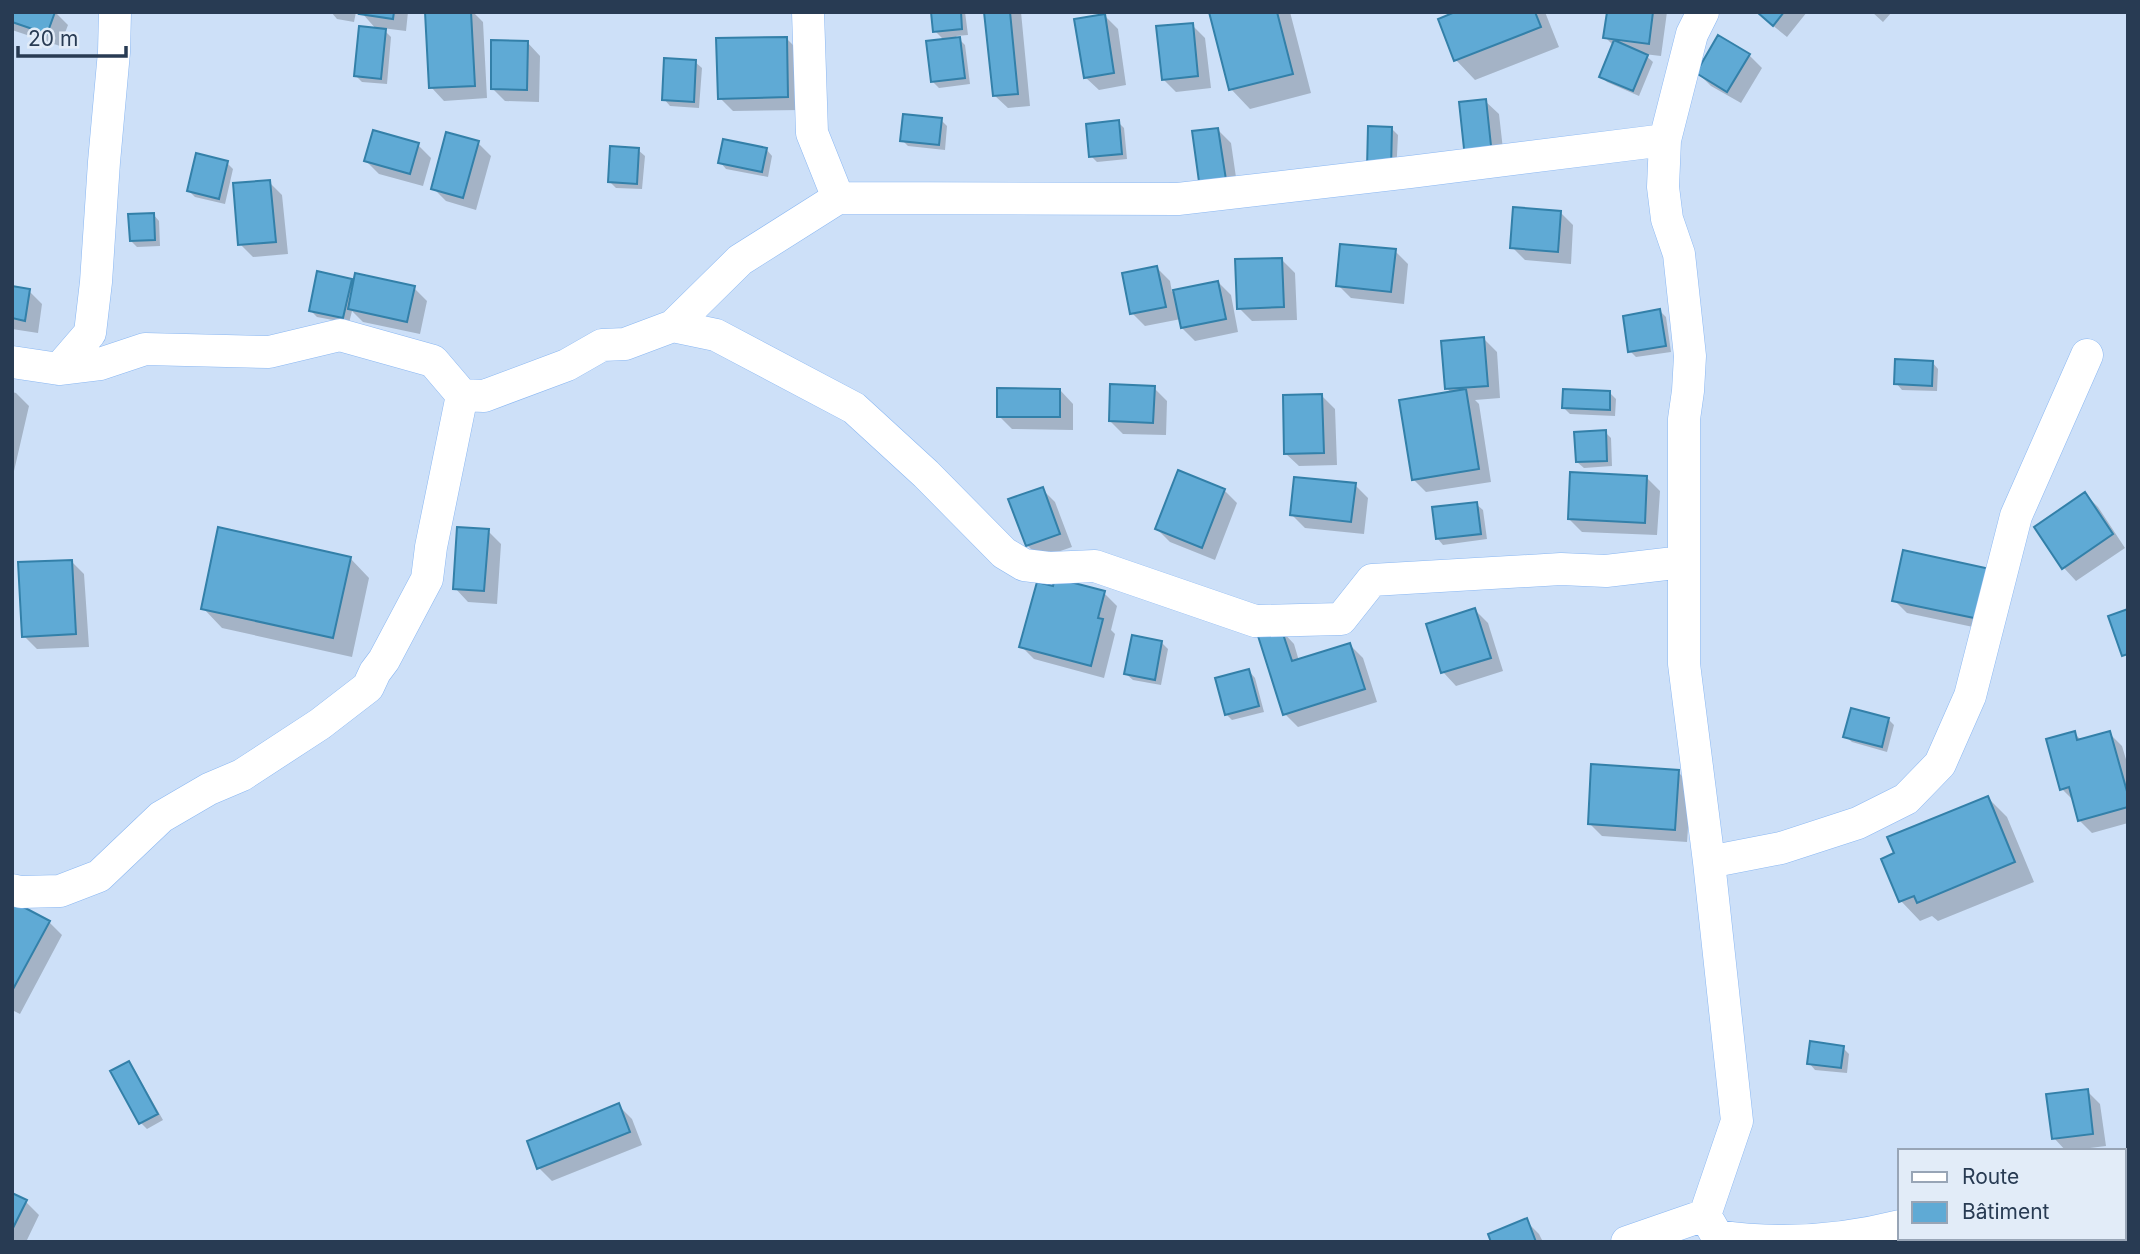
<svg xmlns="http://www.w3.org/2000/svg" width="2140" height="1254" font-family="Inter,sans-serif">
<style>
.shadow{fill:#0003}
.building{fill:#5faad5;stroke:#3380a9;stroke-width:2}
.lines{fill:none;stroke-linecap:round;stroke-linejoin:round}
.minor-casing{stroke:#8ab7f2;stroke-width:33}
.minor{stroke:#fff;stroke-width:32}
</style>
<rect width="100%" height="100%" fill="#cde0f8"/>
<path class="shadow" d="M12 12H55L68 25 60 46 12 30Z
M331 12H356L354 22 337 19Z
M361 12H408L406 31 382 28 391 37 387 84 362 82 356 76 377 30Z
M426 12H473L483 22 487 98 444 101 431 87Z
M933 12H965L968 35 956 36 965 45 970 84 939 88 933 82 944 40 935 31Z
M986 12H1021L1030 106 1008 108 994 95Z
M1211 12H1290L1311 93 1250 109 1231 89Z
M1460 12H1545L1559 47 1475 80 1456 60Z
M1608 12H1667L1661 56 1644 54 1653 62 1639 96 1607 82 1601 76 1614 46 1605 37Z
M1756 12H1807L1787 37Z
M1872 12H1892L1883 22Z
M1105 16 1118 29 1126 85 1099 90 1085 77Z
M1192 25 1205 38 1211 88 1176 92 1163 79Z
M786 38 799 51 801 110 733 111 720 98Z
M527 42 540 56 539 102 505 101 492 88Z
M1749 55 1762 68 1741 103 1711 86 1698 73Z
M695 62 702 68 699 108 670 106 664 99Z
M1485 101 1499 114 1505 167 1480 170Z
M941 120 947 126 945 150 908 146 902 140Z
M1118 122 1124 128 1127 159 1097 162 1091 156Z
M1391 128 1398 135 1396 175 1375 174Z
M1218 130 1231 143 1239 198 1215 202Z
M478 143 491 156 476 210 446 201 433 188Z
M418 145 431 158 423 186 379 174 366 161Z
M766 149 772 156 768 177 726 169 720 162Z
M638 150 645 156 642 189 616 188 610 182Z
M227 163 233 169 225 204 195 197 189 191Z
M269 182 282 195 288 254 253 257 240 244Z
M1560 212 1573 225 1571 264 1525 260 1512 247Z
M153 214 159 221 160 246 137 247 131 241Z
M1395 251 1408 264 1404 304 1351 298 1338 285Z
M1282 260 1295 273 1297 320 1252 321 1239 308Z
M1157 268 1170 281 1172 292 1218 282 1231 295 1238 332 1195 341 1182 328 1181 319 1145 326 1132 313Z
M351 281 354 284 414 288 427 301 420 334 363 322 352 311 349 323 317 317 311 311Z
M12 288 29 291 42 304 38 333 12 329Z
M1660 311 1666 317 1671 352 1636 357 1630 351Z
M1484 339 1497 352 1500 398 1475 400 1479 404 1491 482 1426 492 1413 479 1451 393 1447 388Z
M1932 362 1938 369 1937 391 1902 390 1896 383Z
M1154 388 1167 401 1166 435 1123 434 1110 421Z
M1060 390 1073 404V430L1012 429 999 416Z
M12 392 16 393 29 406 14 471Z
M1610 393 1616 399 1615 416 1570 414 1564 408Z
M1322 396 1335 409 1337 465 1299 466 1285 453Z
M1605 432 1611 438 1612 466 1584 468 1577 462Z
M1647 478 1660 491 1657 535 1582 532 1569 519Z
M1355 485 1368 498 1364 534 1305 528 1292 515Z
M1042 489 1055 502 1072 547 1040 558 1027 545Z
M1224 490 1237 503 1215 560 1170 542 1157 529Z
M2085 494 2098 507 2125 548 2076 581 2064 568Z
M1476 504 1483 510 1487 539 1443 545 1437 538Z
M488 531 501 544 497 604 468 602 455 588Z
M350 558 369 578 352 657 222 628 203 608Z
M71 561 84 574 89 647 37 649 24 636Z
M1989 570 1992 631 1907 613 1894 600Z
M1054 588 1104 593 1117 606 1111 630 1115 634 1104 678 1034 659 1021 646Z
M1475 610 1488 623 1503 671 1456 686 1443 672 1428 625Z
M1281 630 1294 644 1299 661 1350 645 1363 658 1377 702 1298 727 1285 714Z
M1162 643 1168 649 1161 685 1133 680 1126 674Z
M1249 671 1255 678 1264 712 1232 720 1226 714Z
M1888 719 1894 725 1887 752 1852 742 1845 736Z
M2074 733 2082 741 2109 733 2122 746 2128 766V823L2092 833 2079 820 2075 802 2062 789Z
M1678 772 1691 785 1687 842 1602 836 1589 823Z
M1988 798 2007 817 2034 882 1938 921 1932 916 1920 921 1901 901Z
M12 903 49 922 62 935 20 1014 12 1010Z
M1843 1048 1849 1054 1847 1073 1815 1070 1809 1063Z
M128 1063 134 1069 163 1120 147 1129 141 1123Z
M2087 1091 2100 1104 2106 1146 2066 1151 2054 1138Z
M619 1106 632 1119 642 1145 552 1181 539 1168Z
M12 1195 26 1202 39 1215 26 1242 12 1240Z
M1526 1221 1539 1234 1543 1242H1493Z"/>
<path class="building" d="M12 12H55L47 34 12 22Z
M360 12H394L393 19 359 14Z
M425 12H471L475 86 429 88Z
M931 12H961L962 29 933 32Z
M984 12H1010L1018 94 993 96Z
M1209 12H1277L1293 74 1229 90Z
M1455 12H1535L1541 27 1454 61 1438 19Z
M1607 12H1653L1649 44 1603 38Z
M1757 12H1784L1773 26Z
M1105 14 1114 73 1084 78 1074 19Z
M1193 23 1198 76 1162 80 1156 26Z
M359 26 386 29 381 79 354 76Z
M1718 35 1750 54 1727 92 1696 73Z
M787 37 788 97 718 99 716 38Z
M960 37 965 78 931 82 926 41Z
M491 40 528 41 527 90 491 89Z
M1614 40 1648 55 1633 91 1599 77Z
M664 58 696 60 694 102 662 100Z
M1486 99 1492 155 1465 158 1459 102Z
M903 114 942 118 939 145 900 141Z
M1119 120 1122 154 1089 157 1086 124Z
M1368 126 1392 127 1391 169 1367 168Z
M1218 128 1227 186 1200 189 1192 131Z
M373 130 419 143 410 174 364 161Z
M446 132 479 141 463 198 431 189Z
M723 139 767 148 762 172 718 163Z
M610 146 639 148 637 184 608 182Z
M196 153 228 161 219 199 187 191Z
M270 180 276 242 238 245 233 183Z
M1513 207 1561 211 1558 252 1510 248Z
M154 213 155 240 130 241 128 214Z
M1340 244 1396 249 1391 292 1336 286Z
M1282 258 1284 307 1237 309 1235 259Z
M1157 266 1166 307 1130 314 1122 273Z
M317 271 352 279 343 318 309 311Z
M355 273 415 286 407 322 348 309Z
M1218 281 1226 319 1181 328 1173 290Z
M12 286 30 289 25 321 12 318Z
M1660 309 1666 346 1628 352 1623 316Z
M1484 337 1488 386 1445 389 1441 341Z
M1895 359 1933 361 1932 386 1894 384Z
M1110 384 1155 386 1153 423 1109 421Z
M997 388 1060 389V417H997Z
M1466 389 1479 469 1412 480 1399 400Z
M1563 389 1610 391V410L1562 408Z
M1322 394 1324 453 1284 454 1283 395Z
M1606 430 1607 461 1576 462 1574 432Z
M1178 470 1225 489 1202 548 1155 529Z
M1570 472 1647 476 1645 523 1568 519Z
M1294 477 1356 483 1351 522 1290 515Z
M1043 487 1060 534 1026 546 1008 499Z
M2085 492 2113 534 2062 569 2034 527Z
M1477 502 1481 534 1436 539 1432 507Z
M218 527 351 557 333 638 201 609Z
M457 527 489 529 484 591 453 589Z
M1903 550 1990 569 1979 619 1892 601Z
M72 560 76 634 22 637 18 562Z
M1055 578 1105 591 1098 618 1103 619 1091 666 1019 647 1037 582 1053 586Z
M1475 608 1491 658 1441 673 1426 624Z
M2128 609V654L2122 656 2108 616Z
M1281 628 1292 661 1350 643 1365 689 1283 715 1258 636Z
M1132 635 1162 641 1155 680 1124 674Z
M1249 669 1259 706 1225 715 1215 678Z
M1851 708 1889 718 1882 747 1843 737Z
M2075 731 2077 740 2110 731 2128 795V807L2078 821 2069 787 2060 790 2046 739Z
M1591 764 1679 770 1675 830 1588 824Z
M1988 796 2015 862 1917 903 1914 896 1899 902 1881 859 1894 853 1887 837Z
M12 901 50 921 12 991Z
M1810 1041 1844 1046 1841 1068 1807 1064Z
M129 1061 158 1114 139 1124 110 1071Z
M2088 1089 2093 1134 2052 1139 2046 1094Z
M619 1103 630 1132 537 1169 527 1141Z
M12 1193 27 1200 12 1230Z
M1527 1218 1536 1242H1491L1488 1234Z"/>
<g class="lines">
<defs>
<path id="minor" d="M808 12 812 133 838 198
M1703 12 1692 34 1665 140 1663 187 1667 219 1679 254 1690 356 1688 391 1684 419V664L1709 862 1737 1121 1705 1215 1717 1236C1777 1245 1841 1241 1900 1226
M673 326 740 260 838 198 1178 199 1410 172 1665 140
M12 362 59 369 90 333 96 282 104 162 114 52 115 12
M59 369 100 364 145 349 269 352 340 335 433 361 462 395 484 396 567 365 602 345 625 344 673 326 716 335 854 408 926 474 1004 553 1024 565 1049 568 1095 566 1255 621 1341 619 1372 580 1561 569 1606 571 1683 562
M1709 862 1781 848 1858 823 1906 799 1940 764 1970 696 2016 516 2087 355
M12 890 21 892 60 891 99 876 161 817 209 789 242 775 320 724 368 687 375 672 384 660 427 579 431 547 462 395
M2124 1210H2128
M1627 1242 1705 1215"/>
</defs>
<use href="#minor" class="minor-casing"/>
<use href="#minor" class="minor"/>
</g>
<rect width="2140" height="1254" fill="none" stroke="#283b53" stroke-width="28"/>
<rect x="1898" y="1149" width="228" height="91" fill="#e2ecf8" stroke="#98a5b6" stroke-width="2"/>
<rect x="1912" y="1172" width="35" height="10" fill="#ffffff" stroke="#98a5b6" stroke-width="2"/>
<text x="1962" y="1184" font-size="21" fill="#283b53">Route</text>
<rect x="1912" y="1202" width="35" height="21" fill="#5faad5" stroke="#98a5b6" stroke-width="2"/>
<text x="1962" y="1219" font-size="21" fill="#283b53">Bâtiment</text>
<path d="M18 46v10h108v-10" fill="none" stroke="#283b53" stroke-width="3.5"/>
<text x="28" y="46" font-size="21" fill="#283b53" stroke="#e2ecf8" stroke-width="5" paint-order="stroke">20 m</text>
</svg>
